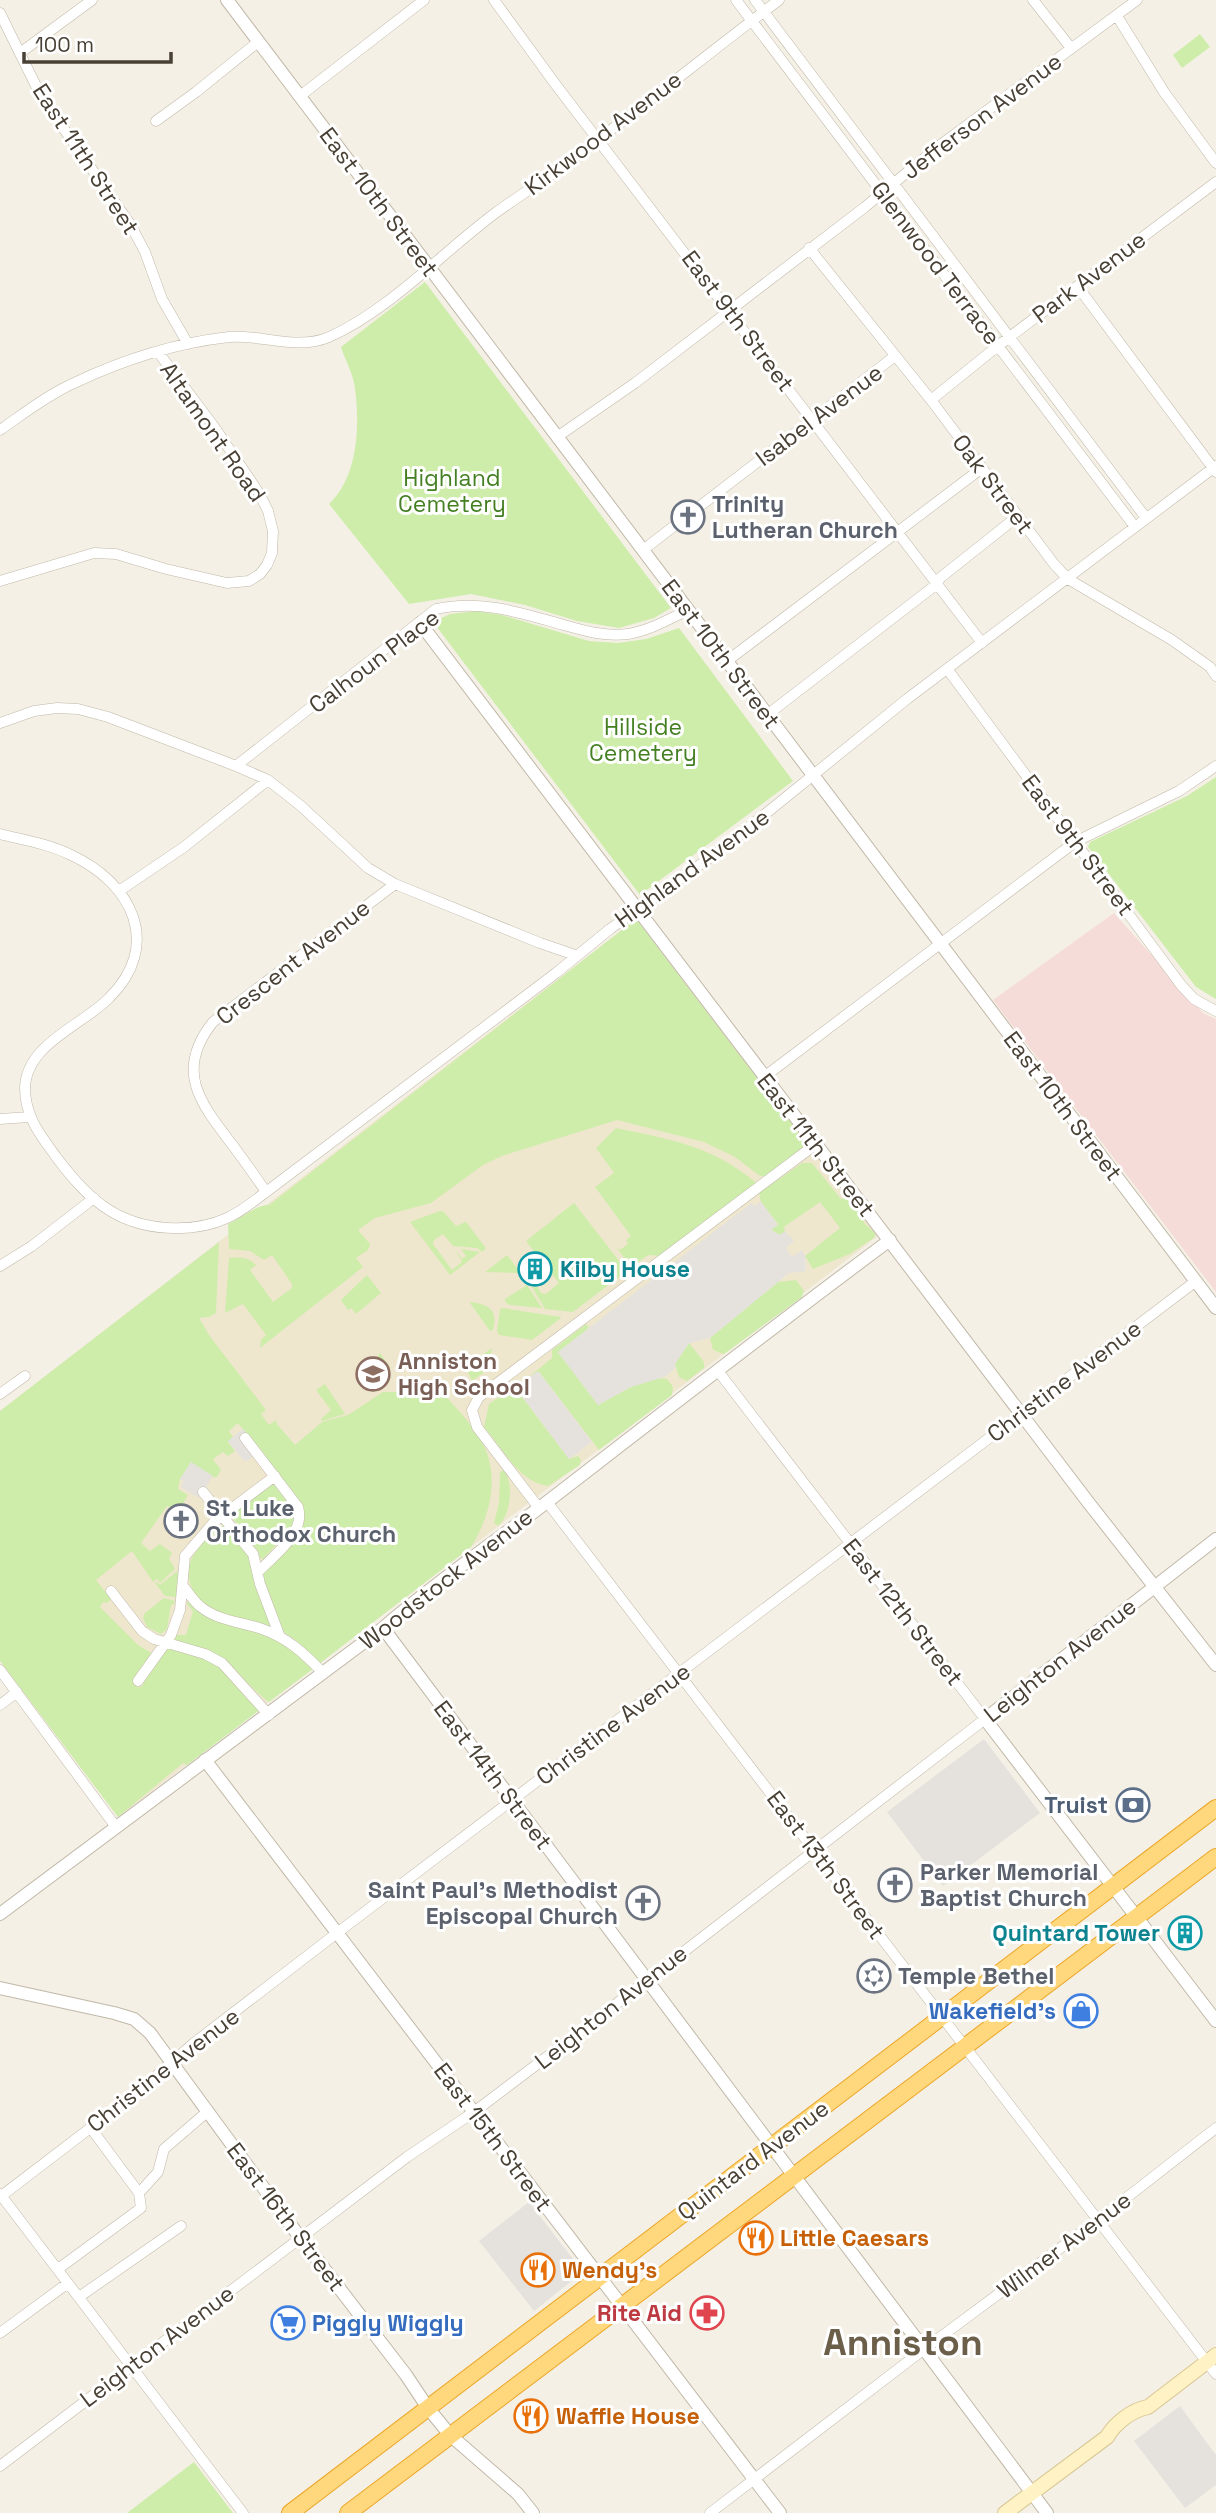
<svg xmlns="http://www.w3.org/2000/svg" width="1216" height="2513" font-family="'Space Grotesk',sans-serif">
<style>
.education{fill:#efe6ce}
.medical{fill:#f6dcd8}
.green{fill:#ceedaa}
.parking{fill:#e5e2de}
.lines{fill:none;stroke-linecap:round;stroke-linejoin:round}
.minor-casing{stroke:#c1b8a7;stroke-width:11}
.tertiary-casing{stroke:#c1b8a7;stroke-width:14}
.secondary-casing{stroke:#d8c691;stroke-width:16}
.trunk-casing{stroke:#eca628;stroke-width:18}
.minor{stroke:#fff;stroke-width:10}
.tertiary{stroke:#fff;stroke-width:12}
.secondary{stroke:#fff2c5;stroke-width:14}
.trunk{stroke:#ffd87d;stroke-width:16}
.labels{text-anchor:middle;stroke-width:6;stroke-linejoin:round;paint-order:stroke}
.street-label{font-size:23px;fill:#484034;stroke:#fff}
.park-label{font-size:23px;fill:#447f22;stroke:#fff}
.worship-label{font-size:23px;font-weight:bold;fill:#5b616d;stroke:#fff;text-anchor:start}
.culture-label{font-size:23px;font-weight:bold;fill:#0d838f;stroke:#fff;text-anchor:start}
.education-label{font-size:23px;font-weight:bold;fill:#785e54;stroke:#fff;text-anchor:start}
.service-label{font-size:23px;font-weight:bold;fill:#4e5e75;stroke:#fff;text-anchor:end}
.shop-label{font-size:23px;font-weight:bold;fill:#366cbe;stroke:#fff;text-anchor:end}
.food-label{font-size:23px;font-weight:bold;fill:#c56008;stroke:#fff;text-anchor:start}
.health-label{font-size:23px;font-weight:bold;fill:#be3a42;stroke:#fff;text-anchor:end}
.town-label{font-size:37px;font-weight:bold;fill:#6c5f4a;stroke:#fff}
</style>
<rect width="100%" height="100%" fill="#f4f0e6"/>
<path class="education" d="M636 919 878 1236 118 1817 0 1661V1411Z"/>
<path class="medical" d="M1114 913 1203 1013 1216 1019V1292L993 1000Z"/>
<path class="green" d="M1200 34 1210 47 1182 68 1173 55Z
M425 282 671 608 654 618 619 628 577 621 525 605 471 594 409 604 329 504C358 477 360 426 355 389 354 375 345 360 341 347Z
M476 611 502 615 589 641 618 643 646 639 679 628 793 781 640 895 433 622 450 614Z
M1216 777V999L1196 987 1088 847 1090 842 1187 796Z
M636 919 807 1144 768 1176H760L735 1157 704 1142 617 1120 502 1156 483 1165 431 1203 375 1218 358 1230 370 1244 368 1250 356 1258 363 1267 260 1348 261 1340 266 1335 243 1304 225 1313 229 1258C239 1257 248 1257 256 1265L250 1270 273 1302 292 1288V1284L272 1255 264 1260 250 1251 229 1249 228 1224C242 1218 255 1205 269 1205Z
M616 1128C648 1135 681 1140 711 1154 727 1161 742 1172 757 1183L660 1256 648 1255 631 1267 616 1247 620 1250 628 1244 626 1240 631 1236 595 1187 614 1173 596 1148Z
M802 1163H812L841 1199 847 1197 860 1214 865 1224 875 1233V1237L850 1254 813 1269 805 1256 840 1228 820 1202 784 1227 785 1231 780 1235 771 1230 778 1224 761 1202 759 1193Z
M574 1203 627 1271 573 1312 545 1309 529 1282 535 1288 537 1286 541 1293 546 1294 559 1283 526 1241Z
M440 1211 444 1212 456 1226 466 1222 486 1248 482 1252 477 1248 453 1246 443 1234 434 1240 433 1244 452 1270 462 1262 455 1249 462 1259 466 1256 461 1249 480 1252 450 1275 410 1222Z
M219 1242 216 1313 209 1317 199 1318 209 1335 266 1410 261 1414 269 1425 276 1420 277 1424 295 1445 322 1422 348 1415 383 1392H442C455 1407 470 1421 480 1439 501 1472 491 1516 471 1547L319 1664 299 1643 281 1630 263 1577 264 1572C279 1554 310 1532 303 1507L238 1423 229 1431 233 1437 228 1442 235 1451 228 1456 223 1452 213 1459 221 1470 217 1477 180 1479 178 1489 188 1495 178 1512 167 1506 141 1543 150 1551 160 1544 172 1553 169 1558 175 1569 160 1583 157 1579 153 1582 132 1551 96 1580 111 1599 107 1603 103 1602 100 1607 138 1645 155 1655 133 1680 138 1688 143 1685 145 1678 167 1647 205 1658 220 1666 261 1709 187 1765 183 1763 118 1817 0 1661V1411Z
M507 1255 521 1273 485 1272Z
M367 1275 381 1293 356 1314 351 1308 348 1310 341 1300Z
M796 1280 804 1291 802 1297 724 1354 713 1350 710 1338 778 1282Z
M527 1285 542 1308 510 1305 505 1302V1299Z
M471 1302C490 1305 498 1310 493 1330L490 1331 470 1303Z
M502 1308 561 1317V1318L532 1340 499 1335 497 1331 500 1309Z
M586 1324 589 1328 558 1352 598 1405C615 1396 647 1374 667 1379L673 1387 672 1395 599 1450 539 1372 530 1376 552 1358V1350Z
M689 1343 704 1362V1368L687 1381 679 1377 675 1364Z
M492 1348 488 1369 472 1381 465 1367Z
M380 1353 390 1367 372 1381 363 1370 375 1361Z
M522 1381 523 1383 516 1389 569 1459 578 1456 581 1460 580 1465 548 1486C517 1481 503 1448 484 1427L489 1404Z
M325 1384 345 1414 322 1421 321 1419 331 1410 316 1390Z
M504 1470C514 1483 511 1515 498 1526L494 1523 499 1503 500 1472Z
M274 1483 295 1509V1525L263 1559 260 1558 258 1551 231 1516 232 1513Z
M226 1525 247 1550 274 1629C244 1620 196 1616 189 1579 187 1567 190 1559 198 1549 206 1539 213 1527 226 1525Z
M177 1571 179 1578 176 1597 165 1596 155 1583 157 1582 160 1585Z
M164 1598 175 1601 174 1604 171 1605 167 1629 161 1634 147 1627 143 1618 145 1613Z
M188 1602 208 1616 255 1631 286 1644 313 1669 269 1702C254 1692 245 1678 231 1667 215 1654 194 1648 174 1641L176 1635H186L193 1611 186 1603Z
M194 2462 233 2513H127Z"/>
<path class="parking" d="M761 1202 778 1225 771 1230 780 1235 785 1231 794 1241 786 1248 792 1257 802 1250 805 1256 806 1271 789 1273 710 1338 689 1343 675 1364V1368L664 1377 631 1387 598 1405 558 1352 737 1214 752 1203 754 1206Z
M538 1371 592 1442 569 1459 516 1388Z
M243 1429 260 1451 247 1461H244L228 1441Z
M191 1462 213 1476 199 1498 181 1487 184 1482 180 1479Z
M984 1739 1040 1813 943 1886 887 1812Z
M529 2202 583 2272 534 2311 479 2241Z
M1180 2406 1216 2455V2485L1185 2508 1134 2441Z"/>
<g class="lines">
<defs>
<path id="minor" d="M494 0 556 85 982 643
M736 0 1135 527
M755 0 1146 518
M1033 0 1071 48
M0 13 41 96 130 224 145 252 162 299 188 344
M1117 16 1164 92 1216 163
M20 53 92 0
M300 96 424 0
M156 121 196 92 258 42
M809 248 931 400 1054 564 1068 579 1172 640 1210 667 1216 676
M1078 287 1216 472
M931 400 999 345 1216 182
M0 430C23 414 46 396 72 384 120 361 175 343 229 337 261 334 297 351 329 337 388 311 442 253 494 214 516 198 538 184 560 168 634 114 705 56 779 0
M557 437 635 383 865 207 939 146 1137 0
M643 550 895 356
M0 581 94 553 116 554 166 569 227 583 249 581 260 574 267 565 272 553 273 531 268 511 259 493 215 428 158 352
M727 661 982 468
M948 670 1181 985 1194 999 1216 1011
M767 715 937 584 940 578 1018 516
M0 723 34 711 57 708 78 709 108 717 236 766 268 780 301 806 368 868 395 884 540 943 575 955
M236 766 436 609C479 599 522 613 564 625 585 631 605 637 628 634 649 631 669 619 688 610
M0 834C24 840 49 844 71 855 132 883 163 945 109 998 83 1025 26 1044 25 1088 25 1117 41 1136 57 1158 72 1178 88 1197 109 1210 142 1231 192 1234 227 1218 241 1212 254 1201 266 1192L556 973 610 929 722 849 907 699 1216 466
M119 891 184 847 268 780
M764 1077 1075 842 1179 791 1216 766
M0 1119 29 1117
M266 1192C256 1177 245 1162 234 1147 202 1105 173 1072 213 1022L395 884
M0 1266 32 1246 94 1198
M0 1394 25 1376
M245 1438 298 1507C306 1533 274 1555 258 1572
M203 1492 253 1554 260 1584 280 1637
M547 1502 1216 2374
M539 1508 477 1427 472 1410 479 1397 816 1144
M183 1586C189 1593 194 1602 201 1607 218 1621 243 1622 262 1629 288 1638 305 1654 323 1673
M111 1591 142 1631 154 1639 205 1654 222 1663 269 1715
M0 1670 116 1827
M138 1681 171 1635 180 1610 185 1556 214 1522 275 1476
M0 1705 17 1692
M139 2193 158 2172 164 2149 207 2112
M0 2194 243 2513
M0 2197 140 2090 194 2043 337 1933 1196 1281
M58 2269 141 2208 139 2193 90 2127
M79 2297 181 2226
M0 2333 68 2283
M0 2466 407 2157 474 2112 585 2028 985 1719 718 1371
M710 2513 923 2350 1098 2220 1216 2128"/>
<path id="tertiary" d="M227 0 1216 1308
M420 623 1088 1502 1216 1665
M1216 1539 985 1719 1216 2021
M383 1628 1047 2513
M205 1760 780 2513
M0 1914 383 1628C435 1583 492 1544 547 1502 661 1414 774 1326 890 1240
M0 1988 114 2013 134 2019 150 2033 296 2232 406 2375 428 2408 450 2435 518 2494 533 2513"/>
<path id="secondary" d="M1005 2513 1107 2437C1115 2423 1132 2410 1148 2407L1216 2355"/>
<path id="trunk" d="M290 2513 1216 1808
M348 2513 1216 1857"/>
</defs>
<use href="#minor" class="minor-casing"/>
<use href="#tertiary" class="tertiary-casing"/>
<use href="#secondary" class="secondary-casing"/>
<use href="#trunk" class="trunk-casing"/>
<use href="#minor" class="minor"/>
<use href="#tertiary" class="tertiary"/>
<use href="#secondary" class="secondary"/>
<use href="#trunk" class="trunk"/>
</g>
<defs>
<symbol id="church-ring" viewBox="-11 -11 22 22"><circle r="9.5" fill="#fff" stroke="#6b7280" stroke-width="1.5"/><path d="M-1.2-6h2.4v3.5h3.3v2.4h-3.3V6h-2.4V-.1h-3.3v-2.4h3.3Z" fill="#6b7280"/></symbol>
<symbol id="building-ring" viewBox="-11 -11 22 22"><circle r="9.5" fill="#fff" stroke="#0f9aa8" stroke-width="1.5"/><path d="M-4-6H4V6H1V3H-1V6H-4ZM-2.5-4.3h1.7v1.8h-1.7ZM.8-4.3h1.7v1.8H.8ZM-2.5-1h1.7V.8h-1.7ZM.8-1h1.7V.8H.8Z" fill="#0f9aa8"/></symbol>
<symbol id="school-ring" viewBox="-11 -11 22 22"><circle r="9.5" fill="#fff" stroke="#8d6e63" stroke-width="1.5"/><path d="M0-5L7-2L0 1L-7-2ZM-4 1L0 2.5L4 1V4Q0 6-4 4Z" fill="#8d6e63"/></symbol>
<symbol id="bank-ring" viewBox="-11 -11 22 22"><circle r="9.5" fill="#fff" stroke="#5c6f8a" stroke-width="1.5"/><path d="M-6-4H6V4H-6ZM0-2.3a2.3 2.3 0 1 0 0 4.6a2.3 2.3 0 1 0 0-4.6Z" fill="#5c6f8a"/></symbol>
<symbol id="synagogue-ring" viewBox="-11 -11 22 22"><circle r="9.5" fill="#fff" stroke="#6b7280" stroke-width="1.5"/><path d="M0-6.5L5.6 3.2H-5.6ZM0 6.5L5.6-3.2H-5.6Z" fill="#6b7280"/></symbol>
<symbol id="shop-ring" viewBox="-11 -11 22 22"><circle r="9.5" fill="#fff" stroke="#3f7fe0" stroke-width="1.5"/><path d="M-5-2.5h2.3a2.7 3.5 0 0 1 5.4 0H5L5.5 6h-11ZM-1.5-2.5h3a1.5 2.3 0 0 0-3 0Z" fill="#3f7fe0"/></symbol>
<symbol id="restaurant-ring" viewBox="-11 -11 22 22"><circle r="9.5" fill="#fff" stroke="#e8710a" stroke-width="1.5"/><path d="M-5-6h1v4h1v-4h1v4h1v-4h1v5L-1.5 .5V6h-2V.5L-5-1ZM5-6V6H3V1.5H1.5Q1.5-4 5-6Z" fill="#e8710a"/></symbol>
<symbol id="pharmacy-ring" viewBox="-11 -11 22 22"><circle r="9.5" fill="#fff" stroke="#e0444e" stroke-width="1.5"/><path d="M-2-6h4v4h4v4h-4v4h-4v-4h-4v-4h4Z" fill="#e0444e"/></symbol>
<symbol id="supermarket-ring" viewBox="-11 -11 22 22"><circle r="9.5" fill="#fff" stroke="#3f7fe0" stroke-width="1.5"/><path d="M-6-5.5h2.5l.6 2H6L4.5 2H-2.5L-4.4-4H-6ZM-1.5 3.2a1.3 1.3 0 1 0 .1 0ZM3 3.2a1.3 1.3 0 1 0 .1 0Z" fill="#3f7fe0"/></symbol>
</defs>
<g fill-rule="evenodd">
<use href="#church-ring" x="669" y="498" width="38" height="38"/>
<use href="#building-ring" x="516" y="1250" width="38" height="38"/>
<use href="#school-ring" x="354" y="1355" width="38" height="38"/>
<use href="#church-ring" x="162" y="1502" width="38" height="38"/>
<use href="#bank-ring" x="1114" y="1786" width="38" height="38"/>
<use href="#church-ring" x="876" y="1866" width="38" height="38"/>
<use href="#church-ring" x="624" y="1884" width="38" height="38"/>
<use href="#building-ring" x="1166" y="1914" width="38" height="38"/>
<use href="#synagogue-ring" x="855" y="1957" width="38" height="38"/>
<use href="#shop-ring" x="1062" y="1992" width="38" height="38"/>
<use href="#restaurant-ring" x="737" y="2219" width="38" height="38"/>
<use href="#restaurant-ring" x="519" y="2251" width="38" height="38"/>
<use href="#pharmacy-ring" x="688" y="2294" width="38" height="38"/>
<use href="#supermarket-ring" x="269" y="2304" width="38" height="38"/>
<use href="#restaurant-ring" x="512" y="2397" width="38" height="38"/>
</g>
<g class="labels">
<g class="street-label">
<text transform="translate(982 116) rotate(-37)" y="8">Jefferson Avenue</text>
<text transform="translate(603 133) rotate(-37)" y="8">Kirkwood Avenue</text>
<text transform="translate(86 159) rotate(57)" y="8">East 11th Street</text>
<text transform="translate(379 202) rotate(53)" y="8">East 10th Street</text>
<text transform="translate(936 263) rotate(53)" y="8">Glenwood Terrace</text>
<text transform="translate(1089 277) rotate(-37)" y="8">Park Avenue</text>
<text transform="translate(738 321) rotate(53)" y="8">East 9th Street</text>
<text transform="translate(819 415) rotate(-37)" y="8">Isabel Avenue</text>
<text transform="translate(213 432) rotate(55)" y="8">Altamont Road</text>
<text transform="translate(993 484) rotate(53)" y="8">Oak Street</text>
<text transform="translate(721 654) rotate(53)" y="8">East 10th Street</text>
<text transform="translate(374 661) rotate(-37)" y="8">Calhoun Place</text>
<text transform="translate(1078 845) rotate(53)" y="8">East 9th Street</text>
<text transform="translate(692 868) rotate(-36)" y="8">Highland Avenue</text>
<text transform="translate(293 962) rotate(-38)" y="8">Crescent Avenue</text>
<text transform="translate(1063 1106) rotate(53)" y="8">East 10th Street</text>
<text transform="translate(816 1145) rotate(52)" y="8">East 11th Street</text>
<text transform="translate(1064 1381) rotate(-37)" y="8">Christine Avenue</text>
<text transform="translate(446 1579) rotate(-38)" y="8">Woodstock Avenue</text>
<text transform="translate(903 1612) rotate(52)" y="8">East 12th Street</text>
<text transform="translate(1060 1660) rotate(-38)" y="8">Leighton Avenue</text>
<text transform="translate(613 1724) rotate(-37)" y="8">Christine Avenue</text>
<text transform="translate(493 1775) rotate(53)" y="8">East 14th Street</text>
<text transform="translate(826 1865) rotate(53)" y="8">East 13th Street</text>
<text transform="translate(611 2007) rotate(-38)" y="8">Leighton Avenue</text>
<text transform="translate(163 2070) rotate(-38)" y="8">Christine Avenue</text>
<text transform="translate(493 2137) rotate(53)" y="8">East 15th Street</text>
<text transform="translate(753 2160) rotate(-37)" y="8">Quintard Avenue</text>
<text transform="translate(286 2217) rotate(53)" y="8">East 16th Street</text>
<text transform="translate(1064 2245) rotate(-37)" y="8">Wilmer Avenue</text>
<text transform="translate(157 2346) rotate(-37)" y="8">Leighton Avenue</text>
</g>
<g class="park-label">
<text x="452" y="486">Highland<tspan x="452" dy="26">Cemetery</tspan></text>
<text x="643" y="735">Hillside<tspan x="643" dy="26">Cemetery</tspan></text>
</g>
<g class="worship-label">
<text x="712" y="512">Trinity<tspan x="712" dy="26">Lutheran Church</tspan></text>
<text x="206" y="1516">St. Luke<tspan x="206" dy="26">Orthodox Church</tspan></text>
<text x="920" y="1880">Parker Memorial<tspan x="920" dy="26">Baptist Church</tspan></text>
<text x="618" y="1898" text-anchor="end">Saint Paul's Methodist<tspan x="618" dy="26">Episcopal Church</tspan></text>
<text x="898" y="1984">Temple Bethel</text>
</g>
<g class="culture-label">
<text x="560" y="1277">Kilby House</text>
<text x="1160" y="1941" text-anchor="end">Quintard Tower</text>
</g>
<g class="education-label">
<text x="398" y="1369">Anniston<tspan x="398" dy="26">High School</tspan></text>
</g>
<g class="service-label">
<text x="1108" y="1813">Truist</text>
</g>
<g class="shop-label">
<text x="1056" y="2019">Wakefield's</text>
<text x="312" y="2331" text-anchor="start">Piggly Wiggly</text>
</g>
<g class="food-label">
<text x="780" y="2246">Little Caesars</text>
<text x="562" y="2278">Wendy's</text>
<text x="556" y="2424">Waffle House</text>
</g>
<g class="health-label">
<text x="682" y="2321">Rite Aid</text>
</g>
<g class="town-label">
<text x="903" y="2355">Anniston</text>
</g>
</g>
<path d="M24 52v10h147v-10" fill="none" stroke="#484034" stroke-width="3.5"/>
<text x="35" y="52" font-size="21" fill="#484034" stroke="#ffffff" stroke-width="5" paint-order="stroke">100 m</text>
</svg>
